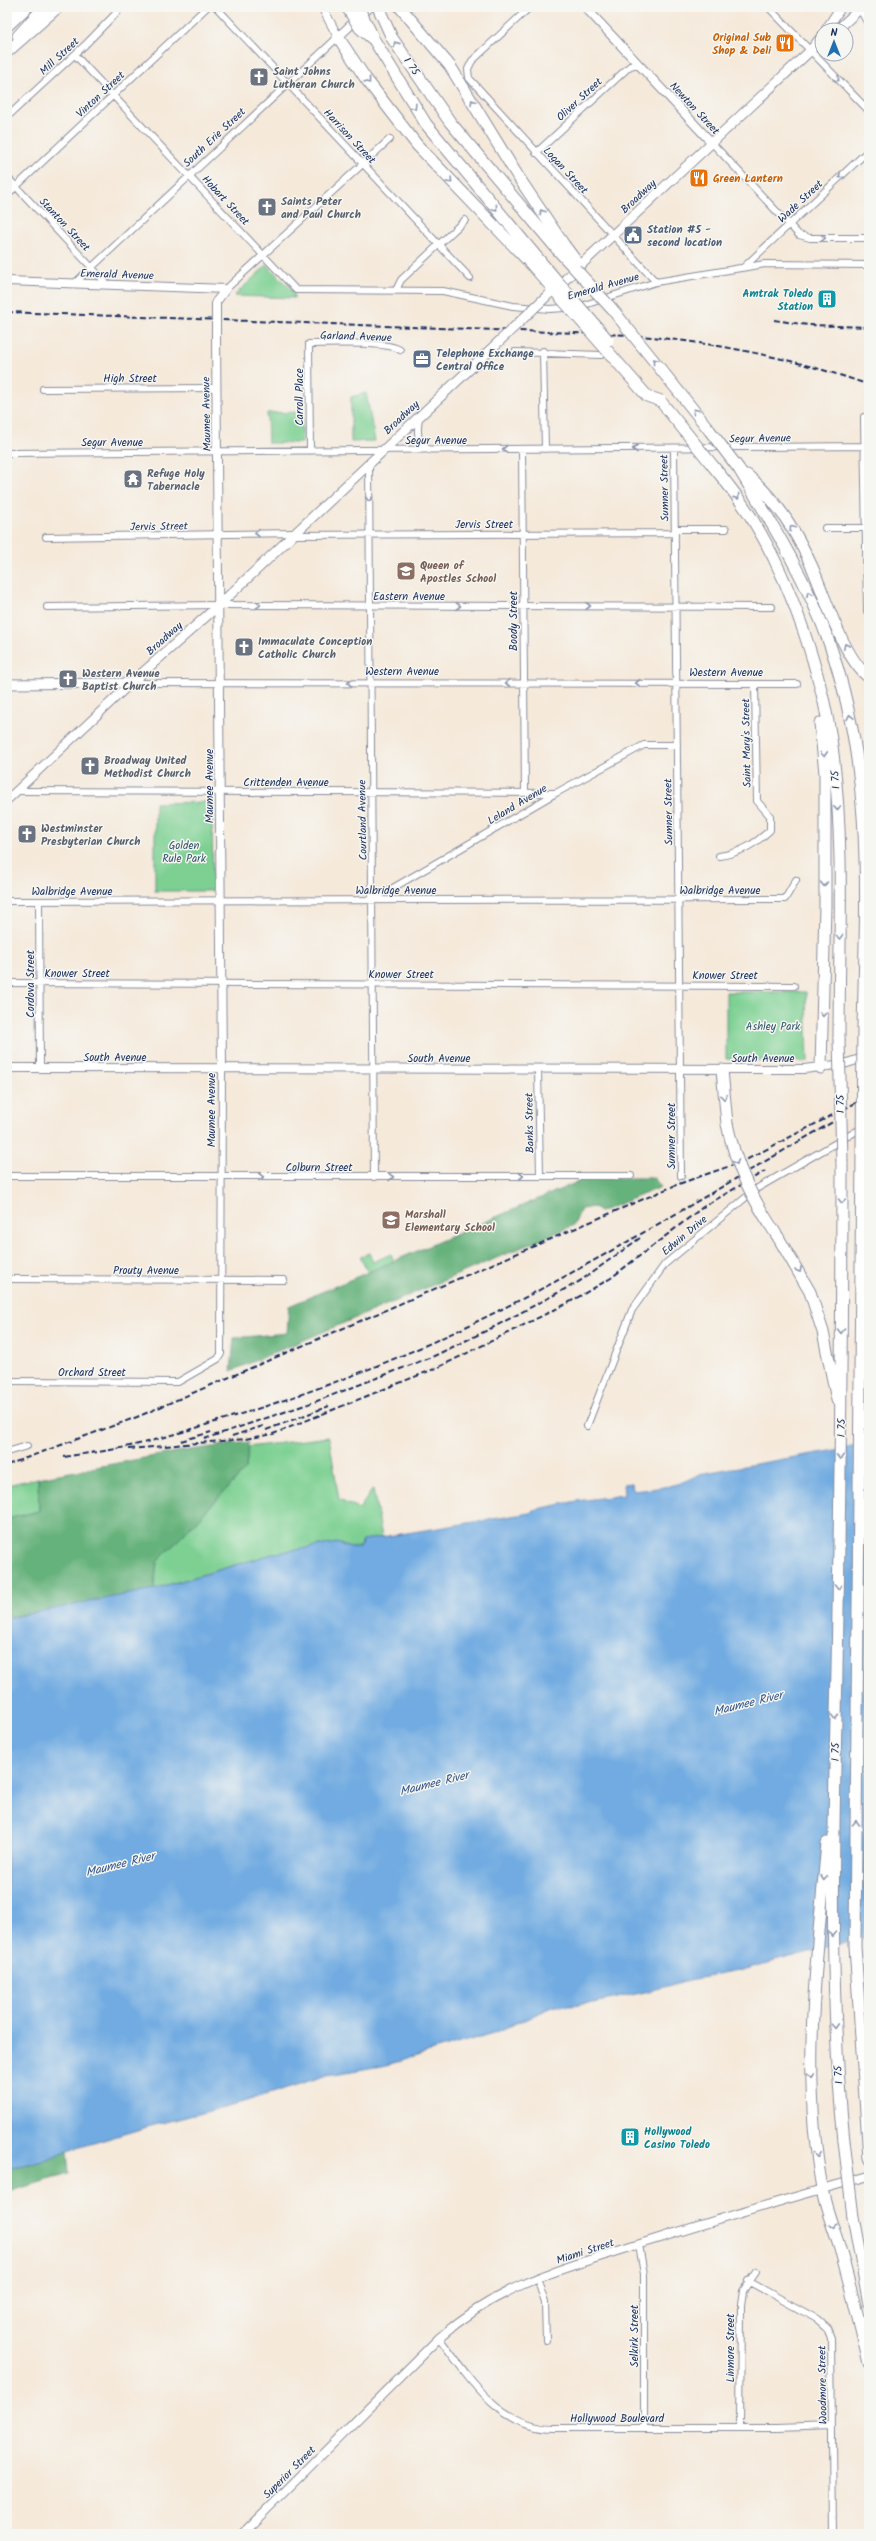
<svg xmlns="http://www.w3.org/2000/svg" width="876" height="2541" font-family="Kalam,sans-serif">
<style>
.green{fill:#7dd092;stroke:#4c8078}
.forest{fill:#66b27c;stroke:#40706d}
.water{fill:#71abe1;stroke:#466da0}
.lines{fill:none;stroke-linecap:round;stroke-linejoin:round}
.street-casing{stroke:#888c9c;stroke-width:8}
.secondary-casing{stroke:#888c9c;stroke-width:10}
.primary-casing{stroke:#888c9c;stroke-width:11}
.highway-casing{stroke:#888c9c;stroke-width:13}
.street{stroke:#fff;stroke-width:6}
.secondary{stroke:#fff;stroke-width:8}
.primary{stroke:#fff;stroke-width:9}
.highway{stroke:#fff;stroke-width:11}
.rail{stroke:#1b2f5e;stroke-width:2;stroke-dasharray:6 3;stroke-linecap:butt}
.secondary-bridge-casing{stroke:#888c9c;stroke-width:10;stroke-linecap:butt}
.primary-bridge-casing{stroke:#888c9c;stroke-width:11;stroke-linecap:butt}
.highway-bridge-casing{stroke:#888c9c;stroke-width:13;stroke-linecap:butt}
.secondary-bridge{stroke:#fff;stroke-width:8}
.primary-bridge{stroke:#fff;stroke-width:9}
.highway-bridge{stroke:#fff;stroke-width:11}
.oneway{stroke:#8d97ae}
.labels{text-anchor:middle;stroke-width:3;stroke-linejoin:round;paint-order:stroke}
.food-label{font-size:11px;font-weight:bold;fill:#c56008;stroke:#f6f6f2;text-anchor:end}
.street-label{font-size:11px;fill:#1b2f5e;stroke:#f6f6f2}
.worship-label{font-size:11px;font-weight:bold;fill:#5b616d;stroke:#f6f6f2;text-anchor:start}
.service-label{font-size:11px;font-weight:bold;fill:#4e5e75;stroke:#f6f6f2;text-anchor:start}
.culture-label{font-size:11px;font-weight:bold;fill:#0d838f;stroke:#f6f6f2;text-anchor:end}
.education-label{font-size:11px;font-weight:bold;fill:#785e54;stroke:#f6f6f2;text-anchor:start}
.park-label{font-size:11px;fill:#34576b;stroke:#f6f6f2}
.water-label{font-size:12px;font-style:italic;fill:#355485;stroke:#f6f6f2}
</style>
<rect width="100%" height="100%" fill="#f6f6f2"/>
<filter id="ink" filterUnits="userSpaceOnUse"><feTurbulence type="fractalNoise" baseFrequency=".025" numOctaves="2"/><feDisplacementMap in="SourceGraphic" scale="8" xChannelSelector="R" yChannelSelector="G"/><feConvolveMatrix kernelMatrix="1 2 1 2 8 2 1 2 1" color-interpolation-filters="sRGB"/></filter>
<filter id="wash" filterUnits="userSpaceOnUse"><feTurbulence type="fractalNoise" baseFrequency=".012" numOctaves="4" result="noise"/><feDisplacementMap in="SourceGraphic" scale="16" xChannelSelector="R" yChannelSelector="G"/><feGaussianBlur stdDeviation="0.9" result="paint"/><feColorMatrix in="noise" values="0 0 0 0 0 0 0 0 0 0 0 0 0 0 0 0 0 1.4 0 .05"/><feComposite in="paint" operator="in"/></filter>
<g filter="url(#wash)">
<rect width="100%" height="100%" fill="#f5e9da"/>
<path class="green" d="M267 265 294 292V298L234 296Z
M366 393 375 441 351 442V397Z
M302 412V443H268L267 413Z
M212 802 213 891H155V803Z
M726 992H806L808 1062 726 1059Z
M369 1253 373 1262 391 1254 394 1261 368 1273 360 1257Z
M329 1437 339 1500 359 1509 373 1489 382 1537 364 1540 359 1547 350 1548 342 1544 326 1545 276 1553 154 1589 157 1562 246 1469 248 1447Z
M38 1478 39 1511 7 1519V1485Z"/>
<path class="forest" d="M587 1178H654L661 1187 600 1212 593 1207 581 1209 574 1225 231 1371 234 1338 287 1333 289 1306Z
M249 1442 246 1469 157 1562 154 1589 7 1618V1519L39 1511 38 1478 176 1452Z
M67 2151 69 2174 7 2192V2168L39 2162Z"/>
<path class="water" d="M869 1444V1936L738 1971 689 1980 645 1992 594 2003 555 2006 493 2033 387 2065 328 2075 240 2103 147 2127 67 2151 39 2162 7 2168V1618L154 1589 276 1553 337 1543 350 1548 360 1547 364 1540 530 1513 533 1510 577 1501 624 1495 623 1484 632 1483 633 1491C658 1488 678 1487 699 1474Z"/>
</g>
<g filter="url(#ink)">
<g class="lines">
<defs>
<path id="street" d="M216 7 470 278
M530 7 472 61 468 69 469 78 656 282
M859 7 869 26
M771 10 869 111
M75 55 296 290 443 291 513 306 550 309 578 307 656 282 765 264 869 265
M7 117 85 45 122 7
M712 143 799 235 810 238H869
M536 153 630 66 638 64
M7 177 108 285
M7 195 207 7
M744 267 869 150
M75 283 338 37
M226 289 390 139
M396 290 401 280 465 220
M543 351 545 449
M515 352 601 355
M43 389 217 388
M419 417C417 432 416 441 429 450
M864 417 867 611
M522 449 525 792
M674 449 681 1176
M310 451 309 344C326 344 389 341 400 350
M7 453 865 446
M369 463 374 1177
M825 528H869
M675 529H726
M293 535 675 533
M46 537 295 533
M47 607 219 605 772 607
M131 683 797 684
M17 791 556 793
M719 856C740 853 754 845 770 830V816L757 801 755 684
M374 899 556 793 644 745H677
M7 901 785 899 796 880
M39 901 40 1068
M7 983 794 986
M538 1069 540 1176
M7 1176H631
M7 1279 284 1280
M7 1381 178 1382 218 1359 221 1354 222 1069
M587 1426 632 1310 665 1264 756 1189 869 1124
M7 1452 27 1446
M639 2245 644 2274V2427
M537 2278 545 2303 546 2340
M748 2281 817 2319 827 2328 831 2338 833 2534
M439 2338C471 2379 498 2427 555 2428H778L832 2426
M740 2428 741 2305 743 2291 756 2272"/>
<path id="secondary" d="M322 7 338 37 370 7
M585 7 712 143
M7 281 226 289
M216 302 226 289
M216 335 222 1069
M7 800 131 683
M7 1068 804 1069 844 1064 869 1056
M242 2534 439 2338C503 2282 562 2269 640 2244 716 2220 792 2197 869 2176"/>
<path id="primary" d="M826 30 841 7
M837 30 862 7
M555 289 810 51 822 36
M7 684 131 683 219 605 489 351"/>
<path id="highway" d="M378 7 392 38 450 122 557 249
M400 7 450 66 517 175 564 245
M7 17 15 7
M7 26 27 7
M18 36 44 7
M338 37 366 79 417 145 533 266
M374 40 426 124 540 261
M7 52 58 7
M679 392 710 431
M662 403 684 430
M713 466C728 484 742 502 754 522 792 584 822 675 832 746 845 843 839 942 839 1039
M739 469C773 525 808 582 830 645 874 772 866 897 863 1028
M747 475C778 501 797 533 813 569 825 597 845 661 869 677
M820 723 825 773V906L821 1068
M722 1070 727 1124
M862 1153 855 1946 869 2158
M842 1162C842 1331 840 1500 837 1669 834 1827 828 1984 844 2141
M778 1237 810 1292 823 1332 837 1400
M827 1843C817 1958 801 2073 822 2188 825 2208 834 2229 840 2249 850 2286 860 2325 869 2363
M853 2217 869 2304"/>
</defs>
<use href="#street" class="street-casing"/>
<use href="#secondary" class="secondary-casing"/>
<use href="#primary" class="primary-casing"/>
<use href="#highway" class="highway-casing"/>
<use href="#street" class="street"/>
<use href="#secondary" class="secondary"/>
<use href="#primary" class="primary"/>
<use href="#highway" class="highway"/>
<path class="rail" d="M7 312 630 335C712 342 791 357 869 385
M774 320 808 325 869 327
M266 1430 329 1406
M232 1436 266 1425
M204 1439 317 1401 434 1356 494 1327 580 1281 640 1238
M181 1441 211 1432
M129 1449 245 1439 273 1434 439 1367 568 1303 611 1278 703 1207 765 1171
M91 1453C138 1447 186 1431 231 1417 324 1389 413 1354 500 1310 615 1253 726 1183 838 1119
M64 1457 95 1452
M7 1465 137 1417 676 1185 744 1161 869 1096"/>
<defs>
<path id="secondary-bridge" d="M216 302V335"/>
<path id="primary-bridge" d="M489 351 551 292"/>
<path id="highway-bridge" d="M347 7 360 28 374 40
M358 7 373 37
M564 245 576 261
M557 249 612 309 679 392
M540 261 608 340
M533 266 647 396 661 401
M684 430 713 466
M710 431 739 469
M839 1039 842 1162
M727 1124C737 1170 752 1198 778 1237
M862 1153 863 1028
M844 2141 853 2217"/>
</defs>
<use href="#secondary-bridge" class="secondary-bridge-casing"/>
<use href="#primary-bridge" class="primary-bridge-casing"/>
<use href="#highway-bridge" class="highway-bridge-casing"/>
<use href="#secondary-bridge" class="secondary-bridge"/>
<use href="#primary-bridge" class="primary-bridge"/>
<use href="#highway-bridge" class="highway-bridge"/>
</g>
<defs><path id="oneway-chevron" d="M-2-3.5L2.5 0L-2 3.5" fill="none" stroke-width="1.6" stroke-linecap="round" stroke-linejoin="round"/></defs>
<g class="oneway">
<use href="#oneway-chevron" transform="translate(396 44) rotate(-125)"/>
<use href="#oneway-chevron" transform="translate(837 79) rotate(46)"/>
<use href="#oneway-chevron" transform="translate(368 81) rotate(52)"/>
<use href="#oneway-chevron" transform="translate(473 102) rotate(-122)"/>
<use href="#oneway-chevron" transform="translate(414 107) rotate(57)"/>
<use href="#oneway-chevron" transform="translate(841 176) rotate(137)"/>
<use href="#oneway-chevron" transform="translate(450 181) rotate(46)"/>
<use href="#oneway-chevron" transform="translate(495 208) rotate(50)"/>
<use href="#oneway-chevron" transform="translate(542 212) rotate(-124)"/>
<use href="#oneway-chevron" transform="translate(823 238) rotate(1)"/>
<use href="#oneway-chevron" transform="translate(655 361) rotate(-129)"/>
<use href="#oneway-chevron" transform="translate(695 411) rotate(-128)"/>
<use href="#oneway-chevron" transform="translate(505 449) rotate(180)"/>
<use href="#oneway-chevron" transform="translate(635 449) rotate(180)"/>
<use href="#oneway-chevron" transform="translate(737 497) rotate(55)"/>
<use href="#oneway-chevron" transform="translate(369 499) rotate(89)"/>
<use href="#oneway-chevron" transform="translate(792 528) rotate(-123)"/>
<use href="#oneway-chevron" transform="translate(257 533) rotate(180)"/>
<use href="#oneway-chevron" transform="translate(809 594) rotate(-115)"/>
<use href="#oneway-chevron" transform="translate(258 605) rotate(1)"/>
<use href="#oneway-chevron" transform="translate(458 606)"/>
<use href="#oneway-chevron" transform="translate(588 606)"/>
<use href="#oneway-chevron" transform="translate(846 646) rotate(-116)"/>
<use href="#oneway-chevron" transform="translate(350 683) rotate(-180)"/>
<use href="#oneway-chevron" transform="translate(508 683) rotate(-180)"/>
<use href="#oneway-chevron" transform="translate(638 683) rotate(180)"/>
<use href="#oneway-chevron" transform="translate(850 717) rotate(-102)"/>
<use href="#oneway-chevron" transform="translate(824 754) rotate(86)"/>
<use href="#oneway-chevron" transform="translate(837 808) rotate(88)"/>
<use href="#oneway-chevron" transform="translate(824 884) rotate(89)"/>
<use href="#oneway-chevron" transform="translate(839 937) rotate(90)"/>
<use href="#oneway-chevron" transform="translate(823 1014) rotate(92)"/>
<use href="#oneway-chevron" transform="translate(724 1097) rotate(85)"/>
<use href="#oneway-chevron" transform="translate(736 1162) rotate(70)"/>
<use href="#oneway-chevron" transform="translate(521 1176)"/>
<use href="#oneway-chevron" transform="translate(261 1177)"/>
<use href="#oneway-chevron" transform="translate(391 1177)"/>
<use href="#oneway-chevron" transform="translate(842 1201) rotate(90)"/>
<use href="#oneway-chevron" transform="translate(799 1270) rotate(61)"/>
<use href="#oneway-chevron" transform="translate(841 1331) rotate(90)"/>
<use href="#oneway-chevron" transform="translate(840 1457) rotate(91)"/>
<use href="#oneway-chevron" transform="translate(838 1587) rotate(91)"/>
<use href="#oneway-chevron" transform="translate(835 1717) rotate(92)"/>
<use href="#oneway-chevron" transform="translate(856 1823) rotate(-89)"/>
<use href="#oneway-chevron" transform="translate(824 1878) rotate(95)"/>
<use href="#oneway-chevron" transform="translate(832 1934) rotate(91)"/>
<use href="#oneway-chevron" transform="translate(835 2026) rotate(87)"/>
<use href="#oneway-chevron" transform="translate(811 2076) rotate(88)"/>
<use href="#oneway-chevron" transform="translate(817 2155) rotate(83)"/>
<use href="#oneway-chevron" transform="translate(833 2226) rotate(74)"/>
</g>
</g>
<defs>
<symbol id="restaurant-square" viewBox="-11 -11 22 22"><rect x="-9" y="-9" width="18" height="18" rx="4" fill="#e8710a" stroke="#f6f6f2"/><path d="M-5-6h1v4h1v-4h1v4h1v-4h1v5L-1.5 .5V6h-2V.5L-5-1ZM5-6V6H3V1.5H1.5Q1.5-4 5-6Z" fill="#fff"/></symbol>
<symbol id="church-square" viewBox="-11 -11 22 22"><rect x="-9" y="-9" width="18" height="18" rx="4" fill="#6b7280" stroke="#f6f6f2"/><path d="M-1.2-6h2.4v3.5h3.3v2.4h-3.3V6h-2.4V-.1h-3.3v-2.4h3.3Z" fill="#fff"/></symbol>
<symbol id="civic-square" viewBox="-11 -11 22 22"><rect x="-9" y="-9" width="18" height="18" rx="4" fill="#5c6f8a" stroke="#f6f6f2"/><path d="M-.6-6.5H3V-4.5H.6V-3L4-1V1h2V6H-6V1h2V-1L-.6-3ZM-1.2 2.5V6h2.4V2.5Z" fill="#fff"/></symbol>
<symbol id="building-square" viewBox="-11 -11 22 22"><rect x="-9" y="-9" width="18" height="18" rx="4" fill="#0f9aa8" stroke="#f6f6f2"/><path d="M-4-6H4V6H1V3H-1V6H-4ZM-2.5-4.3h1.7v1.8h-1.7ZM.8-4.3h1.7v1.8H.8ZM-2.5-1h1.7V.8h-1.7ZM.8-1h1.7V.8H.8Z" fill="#fff"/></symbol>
<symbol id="office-square" viewBox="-11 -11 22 22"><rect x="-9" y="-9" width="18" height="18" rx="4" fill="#5c6f8a" stroke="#f6f6f2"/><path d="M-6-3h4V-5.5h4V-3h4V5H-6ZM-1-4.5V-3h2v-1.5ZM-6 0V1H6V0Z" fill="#fff"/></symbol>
<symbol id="temple-square" viewBox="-11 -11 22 22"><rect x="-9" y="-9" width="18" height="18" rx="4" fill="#6b7280" stroke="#f6f6f2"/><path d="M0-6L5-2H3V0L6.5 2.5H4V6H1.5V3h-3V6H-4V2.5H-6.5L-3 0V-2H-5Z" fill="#fff"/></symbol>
<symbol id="school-square" viewBox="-11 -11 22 22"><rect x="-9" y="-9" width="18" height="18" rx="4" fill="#8d6e63" stroke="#f6f6f2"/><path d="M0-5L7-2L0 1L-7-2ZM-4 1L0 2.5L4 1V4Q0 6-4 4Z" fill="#fff"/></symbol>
</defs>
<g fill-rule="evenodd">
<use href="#restaurant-square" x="774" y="32" width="22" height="22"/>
<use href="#church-square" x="248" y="66" width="22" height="22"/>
<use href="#restaurant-square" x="688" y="167" width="22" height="22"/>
<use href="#church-square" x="256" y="196" width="22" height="22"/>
<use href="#civic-square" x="622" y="224" width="22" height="22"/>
<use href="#building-square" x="816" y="288" width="22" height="22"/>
<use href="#office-square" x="411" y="348" width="22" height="22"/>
<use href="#temple-square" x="122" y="468" width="22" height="22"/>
<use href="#school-square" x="395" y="560" width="22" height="22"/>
<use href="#church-square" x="233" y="636" width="22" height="22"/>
<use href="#church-square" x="57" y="668" width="22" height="22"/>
<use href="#church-square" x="79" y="755" width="22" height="22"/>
<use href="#church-square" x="16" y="823" width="22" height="22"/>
<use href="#school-square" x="380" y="1209" width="22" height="22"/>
<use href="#building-square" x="619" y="2126" width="22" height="22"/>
</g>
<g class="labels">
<g class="food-label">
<text x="771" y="41">Original Sub<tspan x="771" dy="13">Shop &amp; Deli</tspan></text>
<text x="713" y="182" text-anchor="start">Green Lantern</text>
</g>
<g class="street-label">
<text transform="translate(59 56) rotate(-43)" y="4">Mill Street</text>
<text transform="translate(412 66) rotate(55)" y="4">I 75</text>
<text transform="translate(100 94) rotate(-43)" y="4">Vinton Street</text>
<text transform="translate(579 99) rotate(-43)" y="4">Oliver Street</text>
<text transform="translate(695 108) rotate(47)" y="4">Newton Street</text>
<text transform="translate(350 136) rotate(47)" y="4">Harrison Street</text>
<text transform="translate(214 137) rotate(-43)" y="4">South Erie Street</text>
<text transform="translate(566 170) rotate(47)" y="4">Logan Street</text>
<text transform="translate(638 196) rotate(-43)" y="4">Broadway</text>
<text transform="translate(226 200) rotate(47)" y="4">Hobart Street</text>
<text transform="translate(800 201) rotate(-43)" y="4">Wade Street</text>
<text transform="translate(65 224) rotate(47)" y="4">Stanton Street</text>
<text transform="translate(117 274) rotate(2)" y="4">Emerald Avenue</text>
<text transform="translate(603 286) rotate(-16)" y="4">Emerald Avenue</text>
<text transform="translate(356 336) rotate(2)" y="4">Garland Avenue</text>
<text x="130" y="382">High Street</text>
<text transform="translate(299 397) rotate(-90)" y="4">Carroll Place</text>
<text transform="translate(206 414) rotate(-91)" y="4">Maumee Avenue</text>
<text transform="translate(401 417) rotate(-43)" y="4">Broadway</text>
<text transform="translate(760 438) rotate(-1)" y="4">Segur Avenue</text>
<text x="436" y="444">Segur Avenue</text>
<text x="112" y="446">Segur Avenue</text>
<text transform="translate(664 488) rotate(-91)" y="4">Sumner Street</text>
<text x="484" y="528">Jervis Street</text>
<text transform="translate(159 526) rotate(-1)" y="4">Jervis Street</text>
<text x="409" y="600">Eastern Avenue</text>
<text transform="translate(513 621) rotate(-90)" y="4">Boody Street</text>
<text transform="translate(164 638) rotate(-42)" y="4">Broadway</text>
<text x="402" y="675">Western Avenue</text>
<text x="726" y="676">Western Avenue</text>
<text transform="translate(746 743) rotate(-91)" y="4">Saint Mary's Street</text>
<text transform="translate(835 780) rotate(-94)" y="4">I 75</text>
<text x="286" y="786">Crittenden Avenue</text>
<text transform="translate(209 786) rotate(-90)" y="4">Maumee Avenue</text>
<text transform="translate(517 804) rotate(-31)" y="4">Leland Avenue</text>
<text transform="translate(668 812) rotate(-91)" y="4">Sumner Street</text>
<text transform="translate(362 820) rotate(-91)" y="4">Courtland Avenue</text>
<text x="396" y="894">Walbridge Avenue</text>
<text x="720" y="894">Walbridge Avenue</text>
<text x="72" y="895">Walbridge Avenue</text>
<text x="77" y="977">Knower Street</text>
<text x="401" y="978">Knower Street</text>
<text x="725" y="979">Knower Street</text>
<text transform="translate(30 984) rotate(-90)" y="4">Cordova Street</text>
<text x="115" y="1061">South Avenue</text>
<text x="439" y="1062">South Avenue</text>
<text x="763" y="1062">South Avenue</text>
<text transform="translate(840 1104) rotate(-92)" y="4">I 75</text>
<text transform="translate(211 1110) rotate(-90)" y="4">Maumee Avenue</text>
<text transform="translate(529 1123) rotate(-91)" y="4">Banks Street</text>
<text transform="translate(671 1136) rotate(-90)" y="4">Sumner Street</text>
<text x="319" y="1171">Colburn Street</text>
<text transform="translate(684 1235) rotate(-40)" y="4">Edwin Drive</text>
<text x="146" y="1274">Prouty Avenue</text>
<text x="92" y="1376">Orchard Street</text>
<text transform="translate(841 1428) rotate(-89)" y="4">I 75</text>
<text transform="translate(835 1752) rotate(-89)" y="4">I 75</text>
<text transform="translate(838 2075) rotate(-94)" y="4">I 75</text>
<text transform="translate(585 2251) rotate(-18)" y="4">Miami Street</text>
<text transform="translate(634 2336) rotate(-90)" y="4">Selkirk Street</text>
<text transform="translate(730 2348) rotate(-90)" y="4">Linmore Street</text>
<text transform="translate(822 2385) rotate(-91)" y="4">Woodmore Street</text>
<text x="617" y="2422">Hollywood Boulevard</text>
<text transform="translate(289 2472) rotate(-45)" y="4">Superior Street</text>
</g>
<g class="worship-label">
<text x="273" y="75">Saint Johns<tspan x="273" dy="13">Lutheran Church</tspan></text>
<text x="281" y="205">Saints Peter<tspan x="281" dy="13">and Paul Church</tspan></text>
<text x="147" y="477">Refuge Holy<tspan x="147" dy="13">Tabernacle</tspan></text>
<text x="258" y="645">Immaculate Conception<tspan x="258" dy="13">Catholic Church</tspan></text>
<text x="82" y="677">Western Avenue<tspan x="82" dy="13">Baptist Church</tspan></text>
<text x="104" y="764">Broadway United<tspan x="104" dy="13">Methodist Church</tspan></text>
<text x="41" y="832">Westminster<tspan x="41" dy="13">Presbyterian Church</tspan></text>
</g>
<g class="service-label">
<text x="647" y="233">Station #5 -<tspan x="647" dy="13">second location</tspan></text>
<text x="436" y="357">Telephone Exchange<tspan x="436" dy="13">Central Office</tspan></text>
</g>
<g class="culture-label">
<text x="813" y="297">Amtrak Toledo<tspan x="813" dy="13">Station</tspan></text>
<text x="644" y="2135" text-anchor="start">Hollywood<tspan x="644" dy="13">Casino Toledo</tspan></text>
</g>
<g class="education-label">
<text x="420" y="569">Queen of<tspan x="420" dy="13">Apostles School</tspan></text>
<text x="405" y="1218">Marshall<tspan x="405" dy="13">Elementary School</tspan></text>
</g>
<g class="park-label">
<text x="184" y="849">Golden<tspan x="184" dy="13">Rule Park</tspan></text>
<text x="773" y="1030">Ashley Park</text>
</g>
<g class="water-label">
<text transform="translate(748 1703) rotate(-14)" y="4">Maumee River</text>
<text transform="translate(434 1783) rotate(-14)" y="4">Maumee River</text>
<text transform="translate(120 1864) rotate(-14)" y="4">Maumee River</text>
</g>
</g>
<rect width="876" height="2541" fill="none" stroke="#f6f6f2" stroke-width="24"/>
<g transform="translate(834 42)"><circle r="19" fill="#f6f6f2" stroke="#9ea6b7"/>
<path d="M0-3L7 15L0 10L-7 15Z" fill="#1f6fb2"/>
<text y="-6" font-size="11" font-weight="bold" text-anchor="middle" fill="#1b2f5e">N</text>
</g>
</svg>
